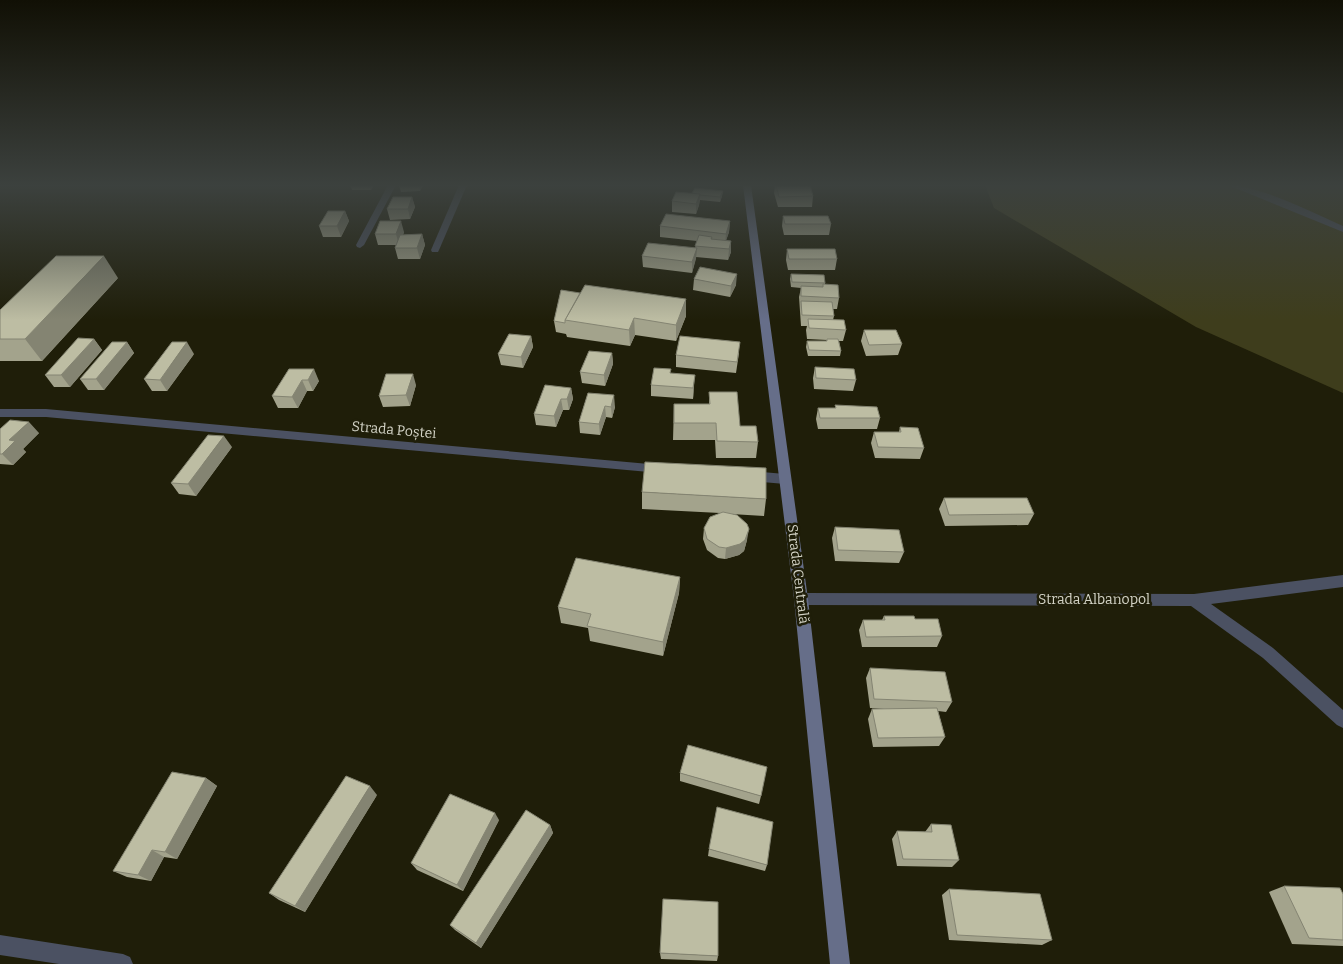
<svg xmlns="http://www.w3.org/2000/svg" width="1343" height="964" font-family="Bitter,serif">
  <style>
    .green { fill: #3e3d1c }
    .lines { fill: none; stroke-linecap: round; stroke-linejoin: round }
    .street { fill: #4b5162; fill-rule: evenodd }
    .secondary { fill: #666e89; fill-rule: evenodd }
    .wall { fill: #a3a38c }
    .shaded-wall { fill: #848472 }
    .building { fill: #bdbda3; stroke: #848472 }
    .labels { text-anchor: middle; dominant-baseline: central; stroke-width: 5; stroke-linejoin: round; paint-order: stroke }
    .street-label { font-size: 14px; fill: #d3d3c6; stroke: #1f1e09 }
  </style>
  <rect width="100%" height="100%" fill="#1f1e09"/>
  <polygon class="green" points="985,185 1343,185 1343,393 1196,327 994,208"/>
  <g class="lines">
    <g class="street">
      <polygon points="388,185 396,185 364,245 360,248 357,247 356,245"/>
      <polygon points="459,185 467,185 439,250 438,252 432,252 431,250"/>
      <path d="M1228,185C1258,185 1314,213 1343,226V232Z"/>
      <polygon points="0,409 46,409 660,465 664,466 666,469 664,472 660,473 46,417 0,417"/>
      <polygon points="750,471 785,474 789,476 791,479 789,482 785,484 750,481 746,479 744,476 746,473"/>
      <polygon points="1343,575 1343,587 1211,604 1273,648 1343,710 1343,728 1337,725 1263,658 1191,606 801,605 796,603 794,599 796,595 801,593 1194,594"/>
      <polygon points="0,935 123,954 130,957 133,964 59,964 0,955"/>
    </g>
    <polygon class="secondary" points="743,185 751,185 808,599 850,964 830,964 794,599"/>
  </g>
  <g class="wall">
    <polygon points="350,185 374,185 371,190 352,190"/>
    <polygon points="399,185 423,185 420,191 401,192"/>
    <polygon points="775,185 810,185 813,196 812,207 778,207 774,193"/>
    <polygon points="723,191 722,196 720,202 700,200 699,205 696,214 672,212 672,201 692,193"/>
    <polygon points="412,197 415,207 410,219 390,220 387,209"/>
    <polygon points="345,211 349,221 341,237 323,237 319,226"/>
    <polygon points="783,216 831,224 829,235 784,235 782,226"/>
    <polygon points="730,221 729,232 726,240 731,241 731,252 728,260 696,257 692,273 643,267 642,256 695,248 697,241 660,237 660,226"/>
    <polygon points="404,232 403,235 422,234 425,245 420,259 398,259 395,248 396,245 378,245 375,234"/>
    <polygon points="787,249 837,259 835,270 788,270 786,260"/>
    <polygon points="791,274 825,283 825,284 839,298 837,309 833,309 834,316 833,320 846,330 843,341 839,341 841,351 840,356 808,356 806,347 807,341 826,341 827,340 807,339 806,330 807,326 801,326 799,297 801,288 791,287 790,279"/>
    <polygon points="118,278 42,361 0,361 0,310"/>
    <polygon points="694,279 736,285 730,297 693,290"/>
    <polygon points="561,290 686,316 676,341 635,335 630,346 567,337 566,334 556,332 554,321"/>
    <polygon points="864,330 902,344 898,355 866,356 861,341"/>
    <polygon points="531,336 533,347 523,368 501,365 498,354"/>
    <polygon points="94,339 102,350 70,387 54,387 45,375"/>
    <polygon points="127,342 134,353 104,390 88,390 80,379"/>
    <polygon points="612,353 613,364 605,386 582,383 580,372"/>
    <polygon points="739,353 736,373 676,367 676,355"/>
    <polygon points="194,354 167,391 152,391 144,379"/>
    <polygon points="815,367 856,380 853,391 814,389 813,378"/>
    <polygon points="289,369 319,381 313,391 307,391 298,408 278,408 272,396"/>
    <polygon points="671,373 694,386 693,399 651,396 651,385"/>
    <polygon points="416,385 410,406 383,407 379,396"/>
    <polygon points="571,388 573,399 569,410 563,410 556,427 536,425 534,414"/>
    <polygon points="709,392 740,426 758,442 756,458 716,458 715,440 673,440 674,404 709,404"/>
    <polygon points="588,393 615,407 612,418 606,417 600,435 580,433 579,422"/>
    <polygon points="835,405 880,418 877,429 818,429 816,419 818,408 835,408"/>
    <polygon points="900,427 924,448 920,459 875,458 871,443 874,432 899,432"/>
    <polygon points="0,429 39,433 23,449 26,452 13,465 0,464"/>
    <polygon points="232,447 196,496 179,494 171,483"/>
    <polygon points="642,492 766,499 764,516 731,514 747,540 744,551 739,555 725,559 718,558 707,550 703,539 704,528 720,513 642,509"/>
    <polygon points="944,498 1034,514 1028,525 945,526 939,509"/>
    <polygon points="835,527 904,552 899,563 835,561 832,538"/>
    <polygon points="680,577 679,593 663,656 590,641 588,628 561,623 558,607"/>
    <polygon points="884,616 915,619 942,636 937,647 862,647 859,630 863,620 882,620"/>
    <polygon points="870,668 952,702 946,712 938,711 945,737 939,746 873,747 868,719 872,709 884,709 870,708 866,678"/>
    <polygon points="680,773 761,796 759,804 680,781"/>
    <polygon points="206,778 217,786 177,859 164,857 151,881 127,877 113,871"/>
    <polygon points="377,795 305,912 279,900 269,893"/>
    <polygon points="499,820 463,891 417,870 411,863"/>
    <polygon points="931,824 959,860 952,867 897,866 892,839 897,831 925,832"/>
    <polygon points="550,825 553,833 481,948 455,930 450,925"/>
    <polygon points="709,849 767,865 765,871 708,856"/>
    <polygon points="1284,886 1343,894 1343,946 1292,944 1269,892"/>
    <polygon points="949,889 1052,940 1042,945 949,940 942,895"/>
    <polygon points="660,953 718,956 717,961 661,959"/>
  </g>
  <g class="shaded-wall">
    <polygon points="370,185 374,185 371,190"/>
    <polygon points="419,185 423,185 420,191"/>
    <polygon points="723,191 722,196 720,202 720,197"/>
    <polygon points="700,194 699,205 696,214 696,204"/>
    <polygon points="412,197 415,207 410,219 408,209"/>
    <polygon points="345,211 349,221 341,237 337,226"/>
    <polygon points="401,221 404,232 399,245 396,234"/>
    <polygon points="730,221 729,232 725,244 726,234"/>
    <polygon points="422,234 425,245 420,259 417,248"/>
    <polygon points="731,241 731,252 728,260 729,249"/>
    <polygon points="697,248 696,259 692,273 692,262"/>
    <polygon points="104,256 118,278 42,361 25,339"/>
    <polygon points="737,274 736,285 730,297 731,286"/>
    <polygon points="686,299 686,316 676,341 676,325"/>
    <polygon points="634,318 635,335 630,346 629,330"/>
    <polygon points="531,336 533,347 523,368 521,357"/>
    <polygon points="94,339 102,350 70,387 61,375"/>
    <polygon points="127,342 134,353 104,390 96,379"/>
    <polygon points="187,342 194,354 167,391 160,380"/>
    <polygon points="612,353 613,364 605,386 604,375"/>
    <polygon points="314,369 319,381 313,391 308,380"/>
    <polygon points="413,374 416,385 410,406 406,395"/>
    <polygon points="695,375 694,386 693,399 693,388"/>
    <polygon points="302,380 307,391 298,408 292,397"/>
    <polygon points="571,388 573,399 569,410 567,399"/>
    <polygon points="614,395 615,407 612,418 611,407"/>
    <polygon points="561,399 563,410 556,427 554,416"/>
    <polygon points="605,406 606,417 600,435 599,424"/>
    <polygon points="29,422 39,433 23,449 26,452 13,465 2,454 9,440"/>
    <polygon points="224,436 232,447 196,496 188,484"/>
    <polygon points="749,529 747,540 744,551 739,555 725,559 726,548"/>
    <polygon points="680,577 679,593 663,656 663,642"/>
    <polygon points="206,778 217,786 177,859 165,852"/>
    <polygon points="370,786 377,795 305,912 295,906"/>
    <polygon points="495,813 499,820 463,891 457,885"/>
    <polygon points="550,825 553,833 481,948 476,943"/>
    <polygon points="152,850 164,857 151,881 138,875"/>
  </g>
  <g class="building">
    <polygon points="776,185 810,185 813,196 779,197"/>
    <polygon points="695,188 723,191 720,197 700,195 692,193"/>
    <polygon points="676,192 700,194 696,204 672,201"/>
    <polygon points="393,197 412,197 408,209 387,209"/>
    <polygon points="328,211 345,211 337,226 319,226"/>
    <polygon points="666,214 730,221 726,234 660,226"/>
    <polygon points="783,216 828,216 831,224 785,224"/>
    <polygon points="380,221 401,221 396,234 375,234"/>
    <polygon points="422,234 417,248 395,248 400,235"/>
    <polygon points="699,235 712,237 711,239 731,241 729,249 695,246"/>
    <polygon points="648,243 697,248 692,262 642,256"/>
    <polygon points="787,249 835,249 837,259 789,259"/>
    <polygon points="56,256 104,256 25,339 0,339 0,310"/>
    <polygon points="700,267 737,274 731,286 694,279"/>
    <polygon points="791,274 824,275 825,283 792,282"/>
    <polygon points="823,284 838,285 839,298 801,296 801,286 823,287"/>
    <polygon points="585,285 686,299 676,325 634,318 629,330 565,320"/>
    <polygon points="561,290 580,293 565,320 565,323 554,321"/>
    <polygon points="801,301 832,302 834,316 802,315"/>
    <polygon points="808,319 844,320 846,330 809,328"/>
    <polygon points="864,330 896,330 902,344 869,345"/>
    <polygon points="509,334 531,336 521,357 498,354"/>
    <polygon points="680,336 740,342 737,362 676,355"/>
    <polygon points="78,338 94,339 61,375 45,375"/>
    <polygon points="827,339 838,339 841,351 809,350 807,341 827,341"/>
    <polygon points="112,342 127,342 96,379 80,379"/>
    <polygon points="172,342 187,342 160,380 144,379"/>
    <polygon points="589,351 612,353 604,375 580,372"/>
    <polygon points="815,367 854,369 856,380 816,378"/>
    <polygon points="654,368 671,369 670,373 695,375 693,388 651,385"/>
    <polygon points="289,369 314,369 308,380 302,380 292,397 272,396"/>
    <polygon points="386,374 413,374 406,395 379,396"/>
    <polygon points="545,385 571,388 567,399 561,399 554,416 534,414"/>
    <polygon points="709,392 737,392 740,426 756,426 758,442 717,441 716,423 674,423 674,404 710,404"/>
    <polygon points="588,393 614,395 611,407 605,406 599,424 579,422"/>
    <polygon points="835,405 877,407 880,418 820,418 818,408 836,408"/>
    <polygon points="10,420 29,422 9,440 15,441 2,454 0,454 0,429"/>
    <polygon points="900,427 918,428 924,448 878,447 874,432 901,432"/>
    <polygon points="208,435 224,436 188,484 171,483"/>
    <polygon points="645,462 766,468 766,499 642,492"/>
    <polygon points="944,498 1027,498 1034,514 949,515"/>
    <polygon points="723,512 737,515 747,524 749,529 745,540 740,544 726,548 719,547 707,539 704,528 710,517"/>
    <polygon points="835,527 899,530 904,552 838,550"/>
    <polygon points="576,558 680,577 663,642 587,626 591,614 558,607"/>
    <polygon points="884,616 914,616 915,619 938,619 942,636 866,637 863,620 885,620"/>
    <polygon points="870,668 945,672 952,702 874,699"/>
    <polygon points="937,708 945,737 878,738 872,709"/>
    <polygon points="688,745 767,767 761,796 680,773"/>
    <polygon points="172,772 206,778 165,852 152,850 138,875 113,871"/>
    <polygon points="346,776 370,786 295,906 269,893"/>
    <polygon points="450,794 495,813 457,885 411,863"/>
    <polygon points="717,807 773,822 767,865 709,849"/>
    <polygon points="526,810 550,825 476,943 450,925"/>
    <polygon points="931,824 951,825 959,860 903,859 897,831 932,832"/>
    <polygon points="1284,886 1340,888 1343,894 1343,940 1309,938"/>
    <polygon points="949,889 1040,894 1052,940 957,935"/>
    <polygon points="663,899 718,902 718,956 660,953"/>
  </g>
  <linearGradient id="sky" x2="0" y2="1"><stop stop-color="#111005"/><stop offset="0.58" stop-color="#3c413e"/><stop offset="1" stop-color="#3c413e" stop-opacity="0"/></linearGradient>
  <rect width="1343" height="320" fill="url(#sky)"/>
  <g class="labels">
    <g class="street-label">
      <text transform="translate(394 430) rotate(5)">Strada Poștei</text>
      <text transform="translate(798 574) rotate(83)">Strada Centrală</text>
      <text x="1094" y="599">Strada Albanopol</text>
    </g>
  </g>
</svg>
